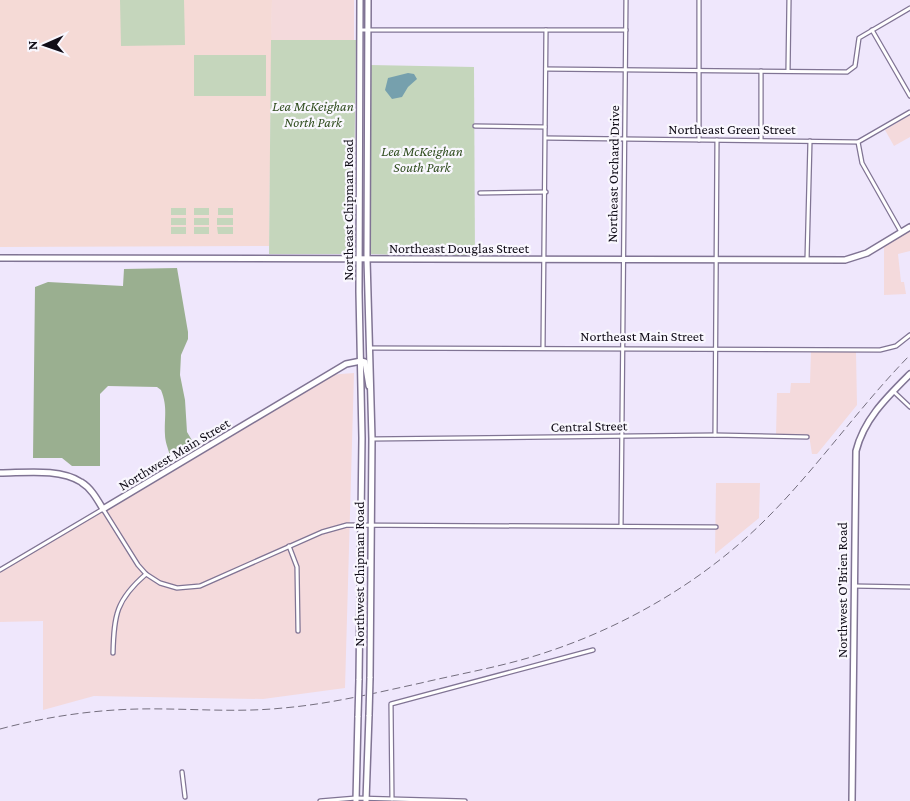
<svg xmlns="http://www.w3.org/2000/svg" width="910" height="801" font-family="'Crimson Pro',serif">
  <style>
    .commercial { fill: #f4dadc }
    .education { fill: #f5dad6 }
    .green { fill: #c5d6bc }
    .forest { fill: #9aaf90 }
    .water { fill: #76a0ad }
    .lines { fill: none; stroke-linecap: round; stroke-linejoin: round }
    .street-casing { stroke: #807494; stroke-width: 5.5 }
    .secondary-casing { stroke: #807494; stroke-width: 8 }
    .street { stroke: #fff; stroke-width: 3 }
    .secondary { stroke: #fff; stroke-width: 5 }
    .rail { stroke: #746e7e; stroke-width: 1; stroke-dasharray: 8 4; stroke-linecap: butt }
    .secondary-bridge-casing { stroke: #807494; stroke-width: 8; stroke-linecap: butt }
    .secondary-bridge { stroke: #fff; stroke-width: 5 }
    .labels { text-anchor: middle; dominant-baseline: central; stroke-width: 4.5; stroke-linejoin: round; paint-order: stroke }
    .park-label { font-size: 14px; font-style: italic; fill: #314e20; stroke: #f9f7fe }
    .street-label { font-size: 14px; fill: #110d18; stroke: #f9f7fe }
  </style>
  <rect width="100%" height="100%" fill="#efe7fc"/>
  <g class="commercial">
    <polygon points="272,0 354,0 354,41 271,40"/>
    <polygon points="910,115 910,137 894,146 885,130"/>
    <polygon points="910,230 910,251 898,254 901,282 904,282 906,294 884,295 884,246"/>
    <polygon points="811,351 856,352 857,405 817,454 812,454 809,435 776,435 777,393 790,393 791,383 810,383"/>
    <polygon points="354,373 345,688 263,699 94,696 43,710 43,621 0,622 0,567 328,375"/>
    <polygon points="716,483 760,483 759,518 715,554"/>
  </g>
  <polygon class="education" points="0,0 272,0 269,246 0,247"/>
  <g class="green">
    <polygon points="120,0 184,0 185,45 121,46"/>
    <polygon points="271,40 356,40 354,188 352,208 352,250 349,254 269,254"/>
    <rect x="194" y="55" width="72" height="41"/>
    <polygon points="370,65 474,67 475,257 370,254"/>
    <rect x="171" y="208" width="15" height="7"/>
    <rect x="194" y="208" width="15" height="7"/>
    <rect x="218" y="208" width="15" height="7"/>
    <rect x="171" y="218" width="15" height="7"/>
    <rect x="194" y="218" width="15" height="7"/>
    <rect x="217" y="218" width="16" height="7"/>
    <rect x="171" y="227" width="15" height="7"/>
    <rect x="194" y="227" width="15" height="7"/>
    <polygon points="217,227 233,227 233,234 218,234"/>
  </g>
  <path class="forest" d="M177,268L188,332V339L181,355L180,375L185,400L187,432L193,442L170,455C168,449 165,441 165,435C164,417 168,408 161,390L157,387L108,386L100,394V466H72L62,458H33L35,287L48,282L123,286L124,269Z"/>
  <polygon class="water" points="408,73 414,74 417,79 408,87 402,97 392,99 385,90 388,78"/>
  <g class="lines">
    <g class="street-casing">
      <g id="street">
        <polyline points="360,30 626,30"/>
        <polyline points="872,30 910,96"/>
        <polyline points="546,69 847,72 855,66 859,38 910,8"/>
        <polyline points="788,70 789,0"/>
        <polyline points="761,71 761,140"/>
        <polyline points="475,126 545,127"/>
        <polyline points="546,138 858,142 910,112"/>
        <polyline points="699,140 699,0"/>
        <polyline points="858,142 862,163 901,232"/>
        <polyline points="480,193 546,192"/>
        <polyline points="807,260 810,141"/>
        <polyline points="543,347 546,30"/>
        <polyline points="369,348 880,350 896,346 910,335"/>
        <polyline points="893,391 910,407"/>
        <polyline points="715,435 717,140"/>
        <polyline points="372,439 715,435 807,437"/>
        <polyline points="621,526 626,0"/>
        <polyline points="289,546 297,567 298,631"/>
        <polyline points="0,570 103,509 138,565 146,574 160,583 177,588 200,586 322,532 347,525 716,527"/>
        <polyline points="854,586 910,587"/>
        <path d="M113,653C114,615 116,600 146,574"/>
        <polyline points="182,772 185,797"/>
        <polyline points="392,799 391,704 593,650"/>
        <polyline points="320,801 356,798 465,801"/>
      </g>
    </g>
    <g class="secondary-casing">
      <g id="secondary">
        <polyline points="368,0 367,259 372,439 370,678"/>
        <polyline points="0,258 845,260 867,253 910,227"/>
        <polyline points="361,361 365,362 369,386"/>
        <path d="M0,473C24,473 59,468 81,482C91,488 97,499 103,509L346,364L361,361"/>
        <polyline points="359,680 362,438 359,292 360,0"/>
        <polyline points="356,801 358,716"/>
        <polyline points="366,801 369,715"/>
        <path d="M852,801L856,451C864,419 887,397 910,374"/>
      </g>
    </g>
    <use href="#street" class="street"/>
    <use href="#secondary" class="secondary"/>
    <path class="rail" d="M0,729C45,717 92,710 138,709C187,708 235,713 283,708C330,704 375,693 421,683C463,673 506,666 547,652C626,626 703,581 763,522C816,470 858,408 910,355"/>
    <g class="secondary-bridge-casing">
      <g id="secondary-bridge">
        <polyline points="369,715 370,678"/>
        <polyline points="358,716 359,680"/>
      </g>
    </g>
    <use href="#secondary-bridge" class="secondary-bridge"/>
  </g>
  <g class="labels">
    <g class="park-label">
      <text x="313" y="106">Lea McKeighan<tspan x="313" dy="16">North Park</tspan></text>
      <text x="422" y="151">Lea McKeighan<tspan x="422" dy="16">South Park</tspan></text>
    </g>
    <g class="street-label">
      <text x="732" y="129">Northeast Green Street</text>
      <text transform="translate(613 174) rotate(-89)">Northeast Orchard Drive</text>
      <text transform="translate(348 210) rotate(-90)">Northeast Chipman Road</text>
      <text x="459" y="248">Northeast Douglas Street</text>
      <text x="642" y="336">Northeast Main Street</text>
      <text transform="translate(589 426) rotate(-1)">Central Street</text>
      <text transform="translate(174 454) rotate(-31)">Northwest Main Street</text>
      <text transform="translate(359 574) rotate(-90)">Northwest Chipman Road</text>
      <text transform="translate(842 590) rotate(-90)">Northwest O'Brien Road</text>
    </g>
  </g>
  <g transform="translate(45 45) rotate(268)" stroke="#f9f7fe" stroke-width="4" paint-order="stroke">
  <path d="M0-4L9 19L0 12L-9 19Z" fill="#110d18"/>
  <text y="-8" font-size="14" font-weight="bold" text-anchor="middle" fill="#110d18">N</text>
  </g>
</svg>
